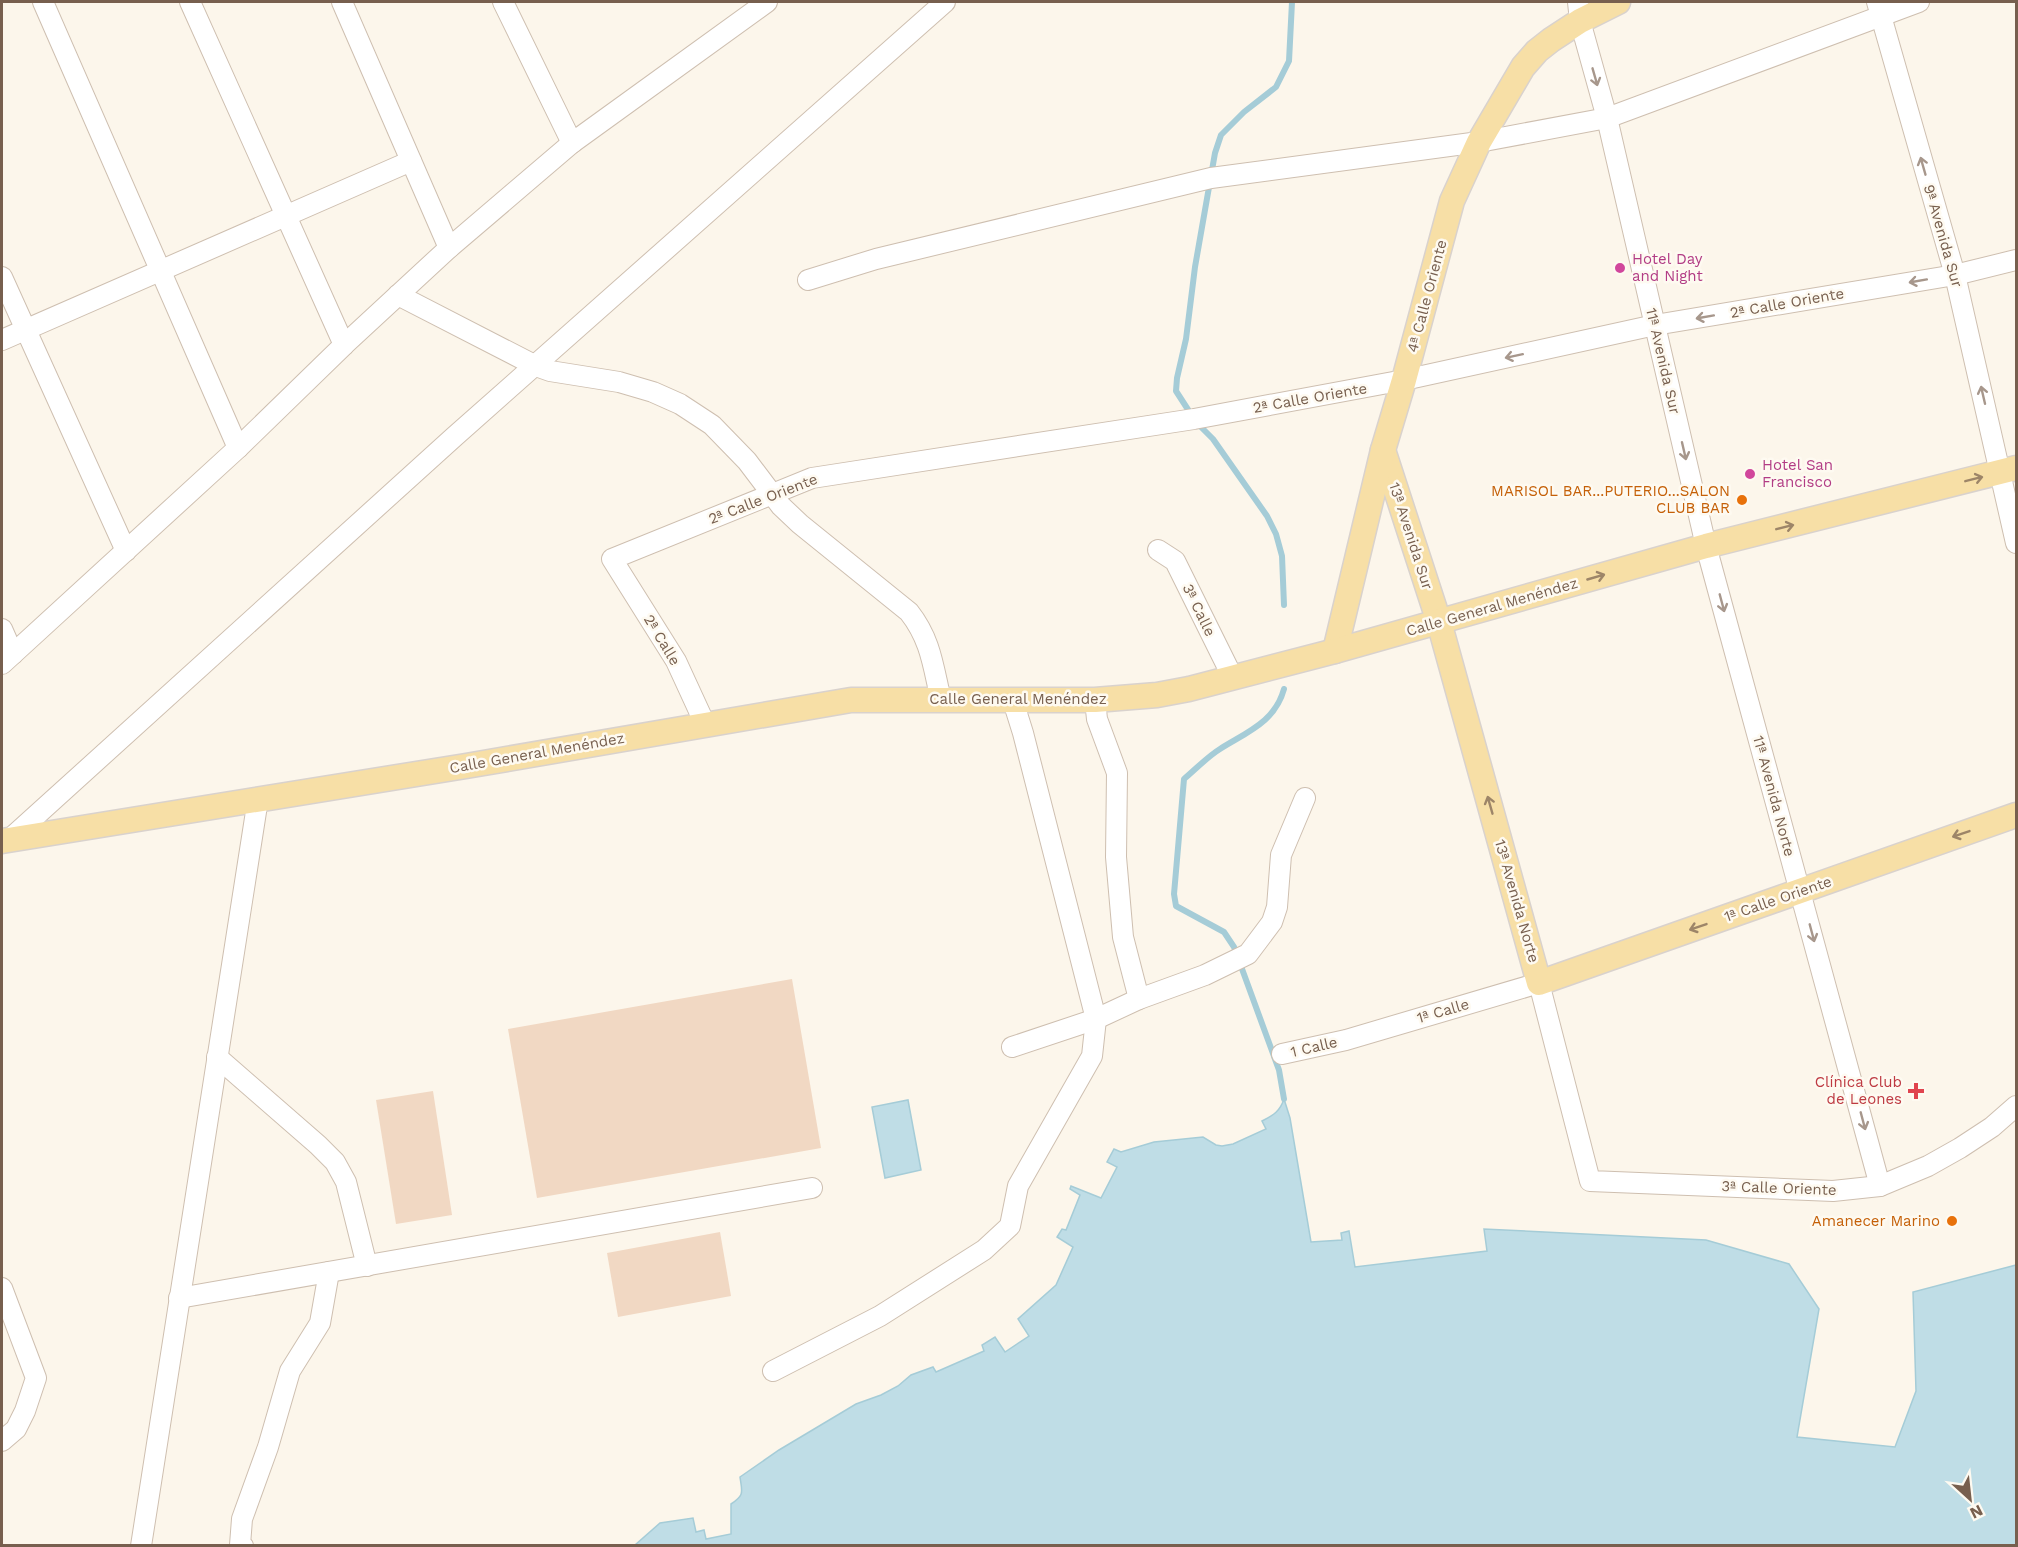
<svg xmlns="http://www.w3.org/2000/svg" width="2018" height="1547" font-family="'Work Sans',sans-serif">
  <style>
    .water { fill: #bfdde6; stroke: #a5ccd7; stroke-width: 1.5 }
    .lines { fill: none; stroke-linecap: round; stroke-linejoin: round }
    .stream { stroke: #a5ccd7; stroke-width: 6 }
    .building { fill: #f1d8c3 }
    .minor-casing { stroke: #cebfb0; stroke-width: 22 }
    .major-casing { stroke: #d9d2cd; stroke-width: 27 }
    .minor { stroke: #fff; stroke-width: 20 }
    .major { stroke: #f7dfa6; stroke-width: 24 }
    .oneway { stroke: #a7978c }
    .oneway2 { stroke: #9d8568 }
    .hotel-dot { fill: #d1479c; stroke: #fefaf1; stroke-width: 2 }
    .food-dot { fill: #e8710a; stroke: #fefaf1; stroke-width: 2 }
    .health-dot { fill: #e0444e; stroke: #fefaf1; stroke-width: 2 }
    .labels { text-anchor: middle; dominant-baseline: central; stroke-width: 5; stroke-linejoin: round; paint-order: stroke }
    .street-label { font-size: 15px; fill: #775f4e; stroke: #fefaf1 }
    .hotel-label { font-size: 15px; fill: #b23c85; stroke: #fefaf1; text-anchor: start }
    .food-label { font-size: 15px; fill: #c56008; stroke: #fefaf1; text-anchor: end }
    .health-label { font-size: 15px; fill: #be3a42; stroke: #fefaf1; text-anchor: end }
  </style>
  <rect width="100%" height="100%" fill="#fcf6eb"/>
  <g class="water">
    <path d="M1284,1099L1290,1118L1311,1242L1342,1240L1341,1233L1349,1231L1355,1267L1487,1251L1484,1229L1706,1240L1789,1264L1819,1309L1797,1437L1895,1447L1916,1391L1913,1292L2016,1265V1545H635L660,1523L693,1518L696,1532L704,1530L706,1539L731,1534V1504C745,1495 742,1492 740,1477L779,1450L856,1404L881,1395L898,1386L911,1375L933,1367L936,1372L984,1351L982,1345L995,1337L1005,1352L1029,1336L1018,1319L1056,1285L1073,1247L1057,1237L1062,1229L1066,1230L1080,1195L1070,1189L1071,1186L1101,1198L1117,1167L1107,1162L1114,1149L1121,1152L1154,1142L1203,1137L1216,1145L1222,1146L1233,1144L1266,1129L1262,1121C1274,1115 1280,1111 1284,1099Z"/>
    <polygon points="908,1100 921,1170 885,1178 872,1107"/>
  </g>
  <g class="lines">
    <g class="stream">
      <polyline points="1284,605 1282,556 1276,534 1267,516 1213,439 1196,422 1176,391 1177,378 1186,339 1195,267 1215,153 1221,135 1244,112 1276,87 1289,61 1292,2"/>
      <path d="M1284,1099L1279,1070L1234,947L1224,932L1176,906L1174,894L1184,779C1196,769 1207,757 1220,749C1247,732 1275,722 1284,689"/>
    </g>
  </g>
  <g class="building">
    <polygon points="792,979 821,1148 537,1198 508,1029"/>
    <polygon points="433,1091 452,1215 396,1224 376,1100"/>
    <polygon points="720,1232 731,1296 618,1317 607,1253"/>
  </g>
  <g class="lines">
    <g class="minor-casing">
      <g id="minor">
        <polyline points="43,2 238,448"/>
        <polyline points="190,2 344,345"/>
        <polyline points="342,2 449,248"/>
        <polyline points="503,2 572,143"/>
        <polyline points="1578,2 1580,21 1607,118 1706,546 1880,1186"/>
        <polyline points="1877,2 1955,275 2016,543"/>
        <polyline points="2,277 126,551"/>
        <polyline points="808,280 876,259 1211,178 1479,142 1607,118 1919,2"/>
        <path d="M398,295L536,366L550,371L619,382L653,392L680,404L712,425L747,461L781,506L800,524L909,612C931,640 933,666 941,700"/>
        <polyline points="2,340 411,161"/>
        <polyline points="1158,550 1175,561 1233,678"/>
        <polyline points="2,629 13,654"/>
        <polyline points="2,664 238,448 344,345 449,248 572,143 767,2"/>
        <polyline points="1095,700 1097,719 1117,773 1116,857 1123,937 1139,999"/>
        <polyline points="705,724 676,661 612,559 812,478 1194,419 1404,380 1655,325 1955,275 2016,260"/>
        <polyline points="10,839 454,437 945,2"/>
        <polyline points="1012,1047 1096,1019 1139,999 1205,975 1248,954 1272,922 1277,907 1281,855 1305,798"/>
        <polyline points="1282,1054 1346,1040 1539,983 1590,1181 1833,1191 1880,1186 1928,1166 1960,1148 1992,1127 2016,1106"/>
        <polyline points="217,1057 318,1145 335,1162 346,1182 367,1266"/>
        <polyline points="2,1288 36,1378 25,1411 16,1429 2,1441"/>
        <polyline points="179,1298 812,1188"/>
        <polyline points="773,1371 880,1316 984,1250 1010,1226 1018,1186 1092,1056 1096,1019 1023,733 1013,701"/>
        <polyline points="141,1546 258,799"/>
        <polyline points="243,1546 240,1545 242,1519 268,1447 290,1371 320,1323 329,1272"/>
      </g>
    </g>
    <g class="major-casing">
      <g id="major">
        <polyline points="1383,450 1439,622 1539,983 2016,815"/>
        <polyline points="1335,651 1383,450 1404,380 1452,201 1479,142 1523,67 1537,51 1551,40 1580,21 1618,2"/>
        <polyline points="2,841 466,766 851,700 1095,700 1157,695 1189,689 1335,651 1706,546 2016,468"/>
      </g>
    </g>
    <use href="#minor" class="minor"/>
    <use href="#major" class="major"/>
  </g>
  <defs><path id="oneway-shaft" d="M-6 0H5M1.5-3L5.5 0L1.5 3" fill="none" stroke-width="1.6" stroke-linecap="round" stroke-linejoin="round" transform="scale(1.5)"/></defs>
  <g class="oneway">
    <use href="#oneway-shaft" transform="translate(1595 77) rotate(74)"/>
    <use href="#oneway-shaft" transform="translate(1923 166) rotate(-106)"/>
    <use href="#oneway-shaft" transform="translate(1918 281) rotate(170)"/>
    <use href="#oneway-shaft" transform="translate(1705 317) rotate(170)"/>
    <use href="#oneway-shaft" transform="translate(1514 356) rotate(168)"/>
    <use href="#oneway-shaft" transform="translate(1983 395) rotate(-103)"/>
    <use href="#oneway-shaft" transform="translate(1684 451) rotate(77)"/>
    <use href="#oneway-shaft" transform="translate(1722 603) rotate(75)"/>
    <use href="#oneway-shaft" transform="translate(1812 933) rotate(75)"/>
    <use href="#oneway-shaft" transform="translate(1863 1121) rotate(75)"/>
  </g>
  <g class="oneway2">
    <use href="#oneway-shaft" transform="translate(1974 479) rotate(-14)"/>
    <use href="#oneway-shaft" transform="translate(1785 527) rotate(-14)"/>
    <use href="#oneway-shaft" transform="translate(1596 577) rotate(-16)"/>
    <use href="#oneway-shaft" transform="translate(1490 805) rotate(-106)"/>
    <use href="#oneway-shaft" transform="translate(1961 834) rotate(161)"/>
    <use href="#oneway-shaft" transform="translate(1698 927) rotate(161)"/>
  </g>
  <g class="hotel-dot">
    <circle cx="1620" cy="268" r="6"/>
    <circle cx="1750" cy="474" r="6"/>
  </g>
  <g class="food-dot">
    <circle cx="1742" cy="500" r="6"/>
    <circle cx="1952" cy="1221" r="6"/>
  </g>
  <path class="health-dot" d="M1913 1082h6v6h6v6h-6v6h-6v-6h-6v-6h6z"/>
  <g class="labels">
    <g class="street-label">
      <text transform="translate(1943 236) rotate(74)">9ª Avenida Sur</text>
      <text transform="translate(1427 296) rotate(-75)">4ª Calle Oriente</text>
      <text transform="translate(1787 303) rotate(-10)">2ª Calle Oriente</text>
      <text transform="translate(1663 361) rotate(77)">11ª Avenida Sur</text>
      <text transform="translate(1310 398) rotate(-10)">2ª Calle Oriente</text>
      <text transform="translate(763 499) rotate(-21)">2ª Calle Oriente</text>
      <text transform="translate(1411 536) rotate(72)">13ª Avenida Sur</text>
      <text transform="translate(1492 607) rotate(-16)">Calle General Menéndez</text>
      <text transform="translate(1199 610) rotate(64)">3ª Calle</text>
      <text transform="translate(662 640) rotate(59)">2ª Calle</text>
      <text x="1018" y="699">Calle General Menéndez</text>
      <text transform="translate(537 753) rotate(-10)">Calle General Menéndez</text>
      <text transform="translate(1774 796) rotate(75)">11ª Avenida Norte</text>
      <text transform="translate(1778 899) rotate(-19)">1ª Calle Oriente</text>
      <text transform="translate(1517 901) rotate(74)">13ª Avenida Norte</text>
      <text transform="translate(1443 1011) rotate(-16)">1ª Calle</text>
      <text transform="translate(1314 1047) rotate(-13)">1 Calle</text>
      <text transform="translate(1779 1188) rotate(2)">3ª Calle Oriente</text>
    </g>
    <g class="hotel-label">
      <text x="1632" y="259">Hotel Day<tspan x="1632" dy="17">and Night</tspan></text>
      <text x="1762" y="465">Hotel San<tspan x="1762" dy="17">Francisco</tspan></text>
    </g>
    <g class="food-label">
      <text x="1730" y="491">MARISOL BAR...PUTERIO...SALON<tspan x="1730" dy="17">CLUB BAR</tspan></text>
      <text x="1940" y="1221">Amanecer Marino</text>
    </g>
    <g class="health-label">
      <text x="1902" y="1082">Clínica Club<tspan x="1902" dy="17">de Leones</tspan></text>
    </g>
  </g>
  <rect width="2018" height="1547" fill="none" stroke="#775f4e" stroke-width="6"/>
  <g transform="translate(1970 1499) rotate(153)" stroke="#fefaf1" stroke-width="4.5" paint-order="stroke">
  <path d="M0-4.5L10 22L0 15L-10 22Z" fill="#775f4e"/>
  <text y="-9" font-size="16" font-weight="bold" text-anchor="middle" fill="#775f4e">N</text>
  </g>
</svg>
